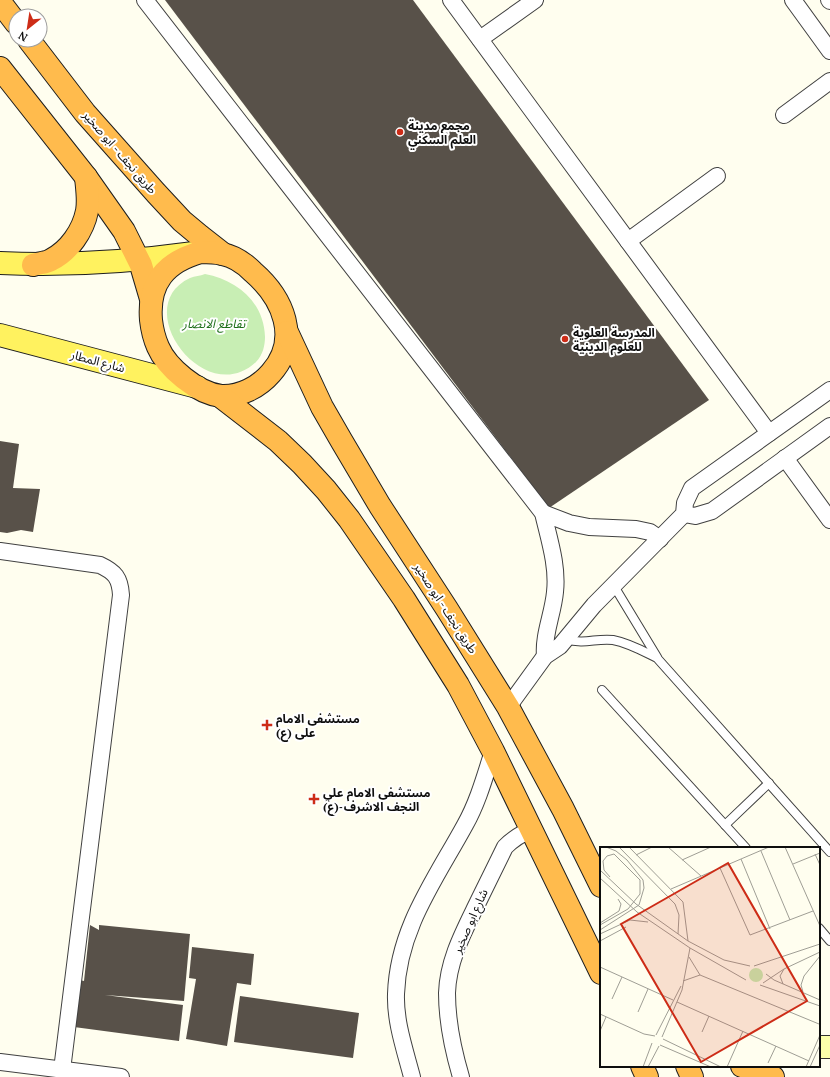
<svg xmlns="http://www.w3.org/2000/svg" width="830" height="1077" font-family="'PT Serif','Noto Sans Arabic',serif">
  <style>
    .green { fill: #c8eeb4 }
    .building { fill: #585149 }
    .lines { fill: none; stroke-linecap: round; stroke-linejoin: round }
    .lane-casing { stroke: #414141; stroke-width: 10 }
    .street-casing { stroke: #414141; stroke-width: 18 }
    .secondary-casing { stroke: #303030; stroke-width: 24 }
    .primary-casing { stroke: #1f1f1f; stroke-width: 24 }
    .highway-casing { stroke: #1f1f1f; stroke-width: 24 }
    .lane { stroke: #fff; stroke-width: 8 }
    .street { stroke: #fff; stroke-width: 16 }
    .secondary { stroke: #fbffaa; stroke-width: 22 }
    .primary { stroke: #fff25f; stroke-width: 22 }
    .highway { stroke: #ffbb4d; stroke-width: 22 }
    .poi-dot { fill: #cd2c17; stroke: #fff; stroke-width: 1.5 }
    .labels { text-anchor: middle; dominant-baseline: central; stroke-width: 4; stroke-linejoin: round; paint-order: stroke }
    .poi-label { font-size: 12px; font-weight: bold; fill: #0e0e0e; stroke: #fff; text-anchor: start }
    .street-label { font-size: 12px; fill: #0e0e0e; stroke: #fff }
    .park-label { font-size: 12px; font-style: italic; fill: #1b6d17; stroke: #fff }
    .inset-road { fill: none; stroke: #9f9e95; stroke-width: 1 }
    .view { fill: #cd2c17; fill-opacity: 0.15; stroke: #cd2c17; stroke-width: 2 }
    .inset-edge { fill: none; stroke: #0e0e0e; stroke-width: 2 }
  </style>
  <rect width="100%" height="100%" fill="#fffeef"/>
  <path class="green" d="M205,274C237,280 264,302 265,337C265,345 263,355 256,362C205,410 128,307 190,278C195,276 200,276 205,274Z"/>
  <g class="building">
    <polygon points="165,0 413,0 709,400 549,508"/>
    <polygon points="0,441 19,444 13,488 40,489 33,532 21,530 7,533 0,532"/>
    <polygon points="90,925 99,930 99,925 190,934 184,1001 105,995 183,1005 179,1041 74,1027 80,980 84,981"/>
    <polygon points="192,947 254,954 251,985 237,983 227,1046 186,1039 196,979 189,978"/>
    <polygon points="240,996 359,1013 353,1058 234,1042"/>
  </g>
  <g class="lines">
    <g class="lane-casing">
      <g id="lane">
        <polyline points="614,586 657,657"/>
        <path d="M566,639C585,645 595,638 613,640C629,643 643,651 657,658L830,852"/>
        <polyline points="602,690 746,848"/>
        <polyline points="725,825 769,783"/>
        <polyline points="819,928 830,941"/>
      </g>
    </g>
    <g class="street-casing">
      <g id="street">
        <path d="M145,0L543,513C549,539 558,566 555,592C553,614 543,635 545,656"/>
        <polyline points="451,0 769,433"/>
        <polyline points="793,0 830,51"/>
        <polyline points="829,0 830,1"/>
        <polyline points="480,39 535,0"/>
        <polyline points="784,115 830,81"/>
        <polyline points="628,241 717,176"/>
        <polyline points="785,458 830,520"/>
        <polyline points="543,513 569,523 589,527 636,529 650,532 660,539"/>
        <polyline points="684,514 695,516 712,511 830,426"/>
        <path d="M0,551L100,565C115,572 120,578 121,595L62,1070"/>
        <polyline points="508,707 545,656 560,646 594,605 684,514 685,503 692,488 830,390"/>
        <polyline points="0,1062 121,1077"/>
        <path d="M412,1077C405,1050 395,1022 396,994C398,929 435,880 465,825C478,802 485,776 493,751"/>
        <path d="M461,1077C453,1050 447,1022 447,993C448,960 464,931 478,902C487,884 496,865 505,847C513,839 520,834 531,830"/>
      </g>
    </g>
    <g class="secondary-casing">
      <polyline id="secondary" points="819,1047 830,1047"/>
    </g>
    <g class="primary-casing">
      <g id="primary">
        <path d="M0,263C65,266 129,262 194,253"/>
        <polyline points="0,335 197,387"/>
      </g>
    </g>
    <g class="highway-casing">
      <g id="highway">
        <polyline points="0,2 16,23"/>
        <polyline points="29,40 85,113 156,193 182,221 200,236 223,254"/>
        <polyline points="0,68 86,177 124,231 141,265 151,299"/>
        <path d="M201,252C208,252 215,252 222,254C234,256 245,264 253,272C283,298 301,339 271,373C259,387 240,397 221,396C197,393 167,368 158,347C154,338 152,329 151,320C148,283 165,262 201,252Z"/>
        <path d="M33,265C39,263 46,263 51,260C69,251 83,231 87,211C89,200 87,188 86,177"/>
        <polyline points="287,332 322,407 341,440 380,506 447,609 508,707 563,809 601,886"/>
        <polyline points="220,396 278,441 302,464 326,490 349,519 404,599 458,685 493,751 601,973"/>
        <polyline points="642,1066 647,1077"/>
        <polyline points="687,1066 692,1077"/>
        <polyline points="742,1066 773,1077"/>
      </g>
    </g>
    <use href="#lane" class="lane"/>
    <use href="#street" class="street"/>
    <use href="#secondary" class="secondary"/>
    <use href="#primary" class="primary"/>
    <use href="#highway" class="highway"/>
  </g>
  <g class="poi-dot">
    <circle cx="400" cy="132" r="4"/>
    <circle cx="565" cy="339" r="4"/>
    <path d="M265 719h4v4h4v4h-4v4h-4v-4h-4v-4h4z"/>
    <path d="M312 793h4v4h4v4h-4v4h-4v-4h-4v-4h4z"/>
  </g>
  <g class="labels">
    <g class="poi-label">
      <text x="408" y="125">مجمع مدينة<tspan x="408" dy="14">العلم السكني</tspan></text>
      <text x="573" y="332">المدرسة العلوية<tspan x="573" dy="14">للعلوم الدينية</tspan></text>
      <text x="276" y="718">مستشفی الامام<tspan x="276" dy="14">علی (ع)</tspan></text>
      <text x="323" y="792">مستشفى الامام علي<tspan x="323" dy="14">(ع)-النجف الاشرف</tspan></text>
    </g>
    <g class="street-label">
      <text transform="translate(120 152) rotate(49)">طريق نجف - ابو صخير</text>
      <text transform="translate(98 361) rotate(15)">شارع المطار</text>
      <text transform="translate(446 608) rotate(57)">طريق نجف - ابو صخير</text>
      <text transform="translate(470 921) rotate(-66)">شارع ابو صخير</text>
    </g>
    <g class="park-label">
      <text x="214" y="323">تقاطع الانصار</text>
    </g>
  </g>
  <g transform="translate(600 847)">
    <rect width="220" height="220" fill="#fffeef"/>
    <path d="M149 128a7 7 0 1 1 14 0a7 7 0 1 1-14 0Z" fill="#c8eeb4"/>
    <path class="inset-road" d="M19,0L75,57L79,68L78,87M29,0L83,55L88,94M68,0L101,29M185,0L220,79M161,4L190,73M215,7L220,18M36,8L52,0M141,12L170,82M82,13L111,0M193,17L220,6M120,21L150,88L213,64M0,23L36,57L88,94L124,113L150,119M0,31L37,65L90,101L146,133M71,42L169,0M0,76L19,64L21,57L18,52M0,78L28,62L40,47V33L14,7L7,9L3,14L4,23L10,30M0,83L39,58L44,41L43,33L27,13L16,4L6,0M0,87L30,73L48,75M0,94L26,80M89,110L100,128L219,177M154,119L220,97M0,120L73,153M166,127L174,133L220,153M83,134L100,128M163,136L184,122L220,105M183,137L180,129L184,122M160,138L220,159M203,145L201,138L204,129L220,109M12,152L22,130M77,155L209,214M38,165L48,142M0,167L44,187L55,189M0,184L6,170M102,185L109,169M56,188L81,139M62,190L82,143L90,101M63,192L121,220M60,198L111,220M168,216L176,199M43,220L52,196M48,220L59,199M127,220L143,184M206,220L220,188M210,220L220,198"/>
    <path class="view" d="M128,16L207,154L101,215L21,77Z"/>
    <rect width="220" height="220" class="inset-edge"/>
  </g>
  <g transform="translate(28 28) rotate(210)"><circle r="19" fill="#ffffff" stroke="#9f9f9f"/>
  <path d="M0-3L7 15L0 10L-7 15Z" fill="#cd2c17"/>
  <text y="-6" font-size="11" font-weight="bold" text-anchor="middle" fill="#0e0e0e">N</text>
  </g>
</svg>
